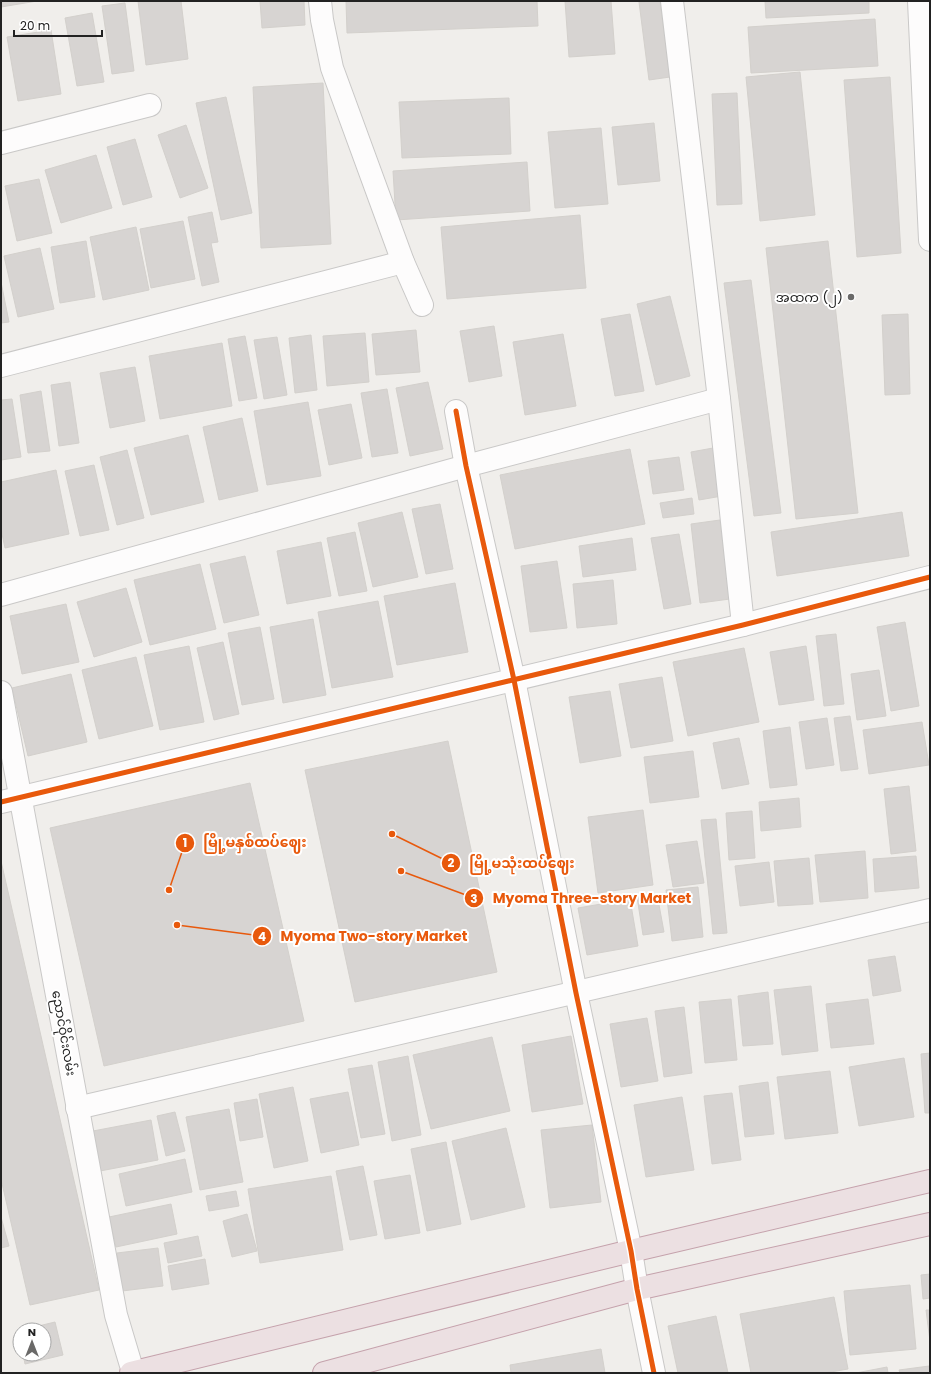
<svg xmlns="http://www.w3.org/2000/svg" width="931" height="1374" font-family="Poppins,'Noto Sans Myanmar',sans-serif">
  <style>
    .building { fill: #d7d4d2; stroke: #d3d0cc }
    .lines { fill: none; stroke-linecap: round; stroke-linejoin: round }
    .minor-casing { stroke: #c9c8c7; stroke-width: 24 }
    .highway-casing { stroke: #c5a2ac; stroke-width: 24 }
    .minor { stroke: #fdfcfc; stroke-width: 22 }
    .highway { stroke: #ece0e2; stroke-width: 22 }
    .cycleway-casing { stroke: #fff; stroke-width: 8 }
    .cycleway { stroke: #e8590c; stroke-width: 5 }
    .poi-dot { fill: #6a6968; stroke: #fff; stroke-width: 1.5 }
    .labels { text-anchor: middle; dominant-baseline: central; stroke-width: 4; stroke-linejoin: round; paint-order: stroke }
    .poi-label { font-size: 13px; fill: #222; stroke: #fff; text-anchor: end }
    .street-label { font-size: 13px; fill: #222; stroke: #fff }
    .leader { fill: none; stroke: #e8590c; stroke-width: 1.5 }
    .callout-dot { fill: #e8590c; stroke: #fff; stroke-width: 1.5 }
    .mark-label { font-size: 12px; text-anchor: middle; font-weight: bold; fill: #fff }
    .callout-label { font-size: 14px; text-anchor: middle; font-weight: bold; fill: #e8590c; stroke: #fff; stroke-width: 4; stroke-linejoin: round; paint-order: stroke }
  </style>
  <rect width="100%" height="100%" fill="#f0eeeb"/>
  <g class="building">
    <polygon points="1,1 37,1 1,7"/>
    <polygon points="138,1 181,1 188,59 146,65"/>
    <polygon points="260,1 304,1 305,25 262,28"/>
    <polygon points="346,1 537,1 538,26 347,33"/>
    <polygon points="565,1 611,1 615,54 569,57"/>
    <polygon points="652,1 660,1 670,77 649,80 639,2"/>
    <polygon points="765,1 869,1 869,13 766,18"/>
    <polygon points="125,3 134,71 112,74 102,6"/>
    <polygon points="92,13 104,82 77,86 65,18"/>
    <polygon points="875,19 878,66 751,73 748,27"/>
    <polygon points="51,30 61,94 18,101 7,37"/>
    <polygon points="800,72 815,215 760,221 746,77"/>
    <polygon points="890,77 901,253 857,257 844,80"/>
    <polygon points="323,83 331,244 261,248 253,87"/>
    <polygon points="737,93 742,204 717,205 712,94"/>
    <polygon points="226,97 252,213 221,220 196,103"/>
    <polygon points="509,98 511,154 402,158 399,102"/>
    <polygon points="654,123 660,181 618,185 612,127"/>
    <polygon points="186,125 208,188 180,198 158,135"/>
    <polygon points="601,128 608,204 555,208 548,132"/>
    <polygon points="135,139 152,197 123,205 107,147"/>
    <polygon points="96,155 112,208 61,223 45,170"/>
    <polygon points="527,162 530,211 396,220 393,171"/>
    <polygon points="39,179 52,233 17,241 5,186"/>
    <polygon points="212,212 218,242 211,243 219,282 202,286 188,217"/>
    <polygon points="580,215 586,288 447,299 441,227"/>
    <polygon points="183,221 195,279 151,288 140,229"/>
    <polygon points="136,227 149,290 103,300 90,237"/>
    <polygon points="86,241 95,297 60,303 51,247"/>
    <polygon points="828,241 858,513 796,519 766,248"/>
    <polygon points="40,248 54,309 18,317 4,256"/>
    <polygon points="751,280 781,513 754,516 724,283"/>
    <polygon points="1,282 9,322 1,323"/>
    <polygon points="670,296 690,376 656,385 637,304"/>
    <polygon points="630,314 644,391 615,396 601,319"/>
    <polygon points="908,314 910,394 885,395 882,315"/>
    <polygon points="494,326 502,376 469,382 460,331"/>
    <polygon points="416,330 420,372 376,375 372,334"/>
    <polygon points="365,333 369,382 327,386 323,336"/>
    <polygon points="563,334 576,406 525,415 513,342"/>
    <polygon points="311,335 317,390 295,393 289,338"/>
    <polygon points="245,336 257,398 239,401 228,339"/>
    <polygon points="277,337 287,395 264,399 254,340"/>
    <polygon points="222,343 232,406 160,419 149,356"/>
    <polygon points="135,367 145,421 110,428 100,373"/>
    <polygon points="70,382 79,443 59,446 51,385"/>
    <polygon points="428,382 443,449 410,456 396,388"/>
    <polygon points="387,389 398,453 372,457 361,393"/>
    <polygon points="41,391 50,451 28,453 20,395"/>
    <polygon points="12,399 21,457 1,460 1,400"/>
    <polygon points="308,402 321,476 267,485 254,411"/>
    <polygon points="351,404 362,458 329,465 318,410"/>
    <polygon points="242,418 258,491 219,500 203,427"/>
    <polygon points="188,435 204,502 151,515 134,448"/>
    <polygon points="713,448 722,496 699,500 691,452"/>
    <polygon points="630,449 645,524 515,549 500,475"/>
    <polygon points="127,450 144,518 117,525 100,457"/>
    <polygon points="679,457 684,490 653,494 648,461"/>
    <polygon points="94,465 109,530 80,536 65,471"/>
    <polygon points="56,470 69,534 5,548 1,529 1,482"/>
    <polygon points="692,498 694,514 663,518 660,503"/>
    <polygon points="440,504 453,569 426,574 412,509"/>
    <polygon points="402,512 418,577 373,587 358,523"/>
    <polygon points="902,512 909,556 777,576 771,532"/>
    <polygon points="720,520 730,599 700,603 691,524"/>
    <polygon points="355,532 367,591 339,596 327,538"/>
    <polygon points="679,534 691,604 664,609 651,538"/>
    <polygon points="632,538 636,570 583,577 579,546"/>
    <polygon points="321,542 331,596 287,604 277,551"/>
    <polygon points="245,556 259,615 224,623 210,564"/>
    <polygon points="557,561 567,628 530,632 521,566"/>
    <polygon points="200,564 216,629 150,645 134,580"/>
    <polygon points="613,580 617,624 577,628 573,584"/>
    <polygon points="455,583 468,652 397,665 384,596"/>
    <polygon points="126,588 142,642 94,657 77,602"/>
    <polygon points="378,601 393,677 332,688 318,612"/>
    <polygon points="66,604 79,662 22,674 10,616"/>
    <polygon points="313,619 326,695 283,703 270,627"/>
    <polygon points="905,622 919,706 891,711 877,627"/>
    <polygon points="260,627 274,699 242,705 228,633"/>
    <polygon points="836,634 844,704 824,706 816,636"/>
    <polygon points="223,642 239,714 214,720 197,648"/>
    <polygon points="189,646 204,722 160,730 144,655"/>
    <polygon points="806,646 814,700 779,705 770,652"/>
    <polygon points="744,648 759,722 688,736 673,662"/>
    <polygon points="136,657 153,726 99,739 82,670"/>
    <polygon points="879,670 886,716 857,720 851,674"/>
    <polygon points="71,674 87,742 28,756 12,688"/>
    <polygon points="662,677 673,741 631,748 619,684"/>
    <polygon points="610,691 621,756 580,763 569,697"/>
    <polygon points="850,716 858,769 841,771 834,718"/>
    <polygon points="827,718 834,765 806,769 799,722"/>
    <polygon points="922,722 929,765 869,774 863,730"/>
    <polygon points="790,727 797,785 770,788 763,731"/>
    <polygon points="739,738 749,784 722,789 713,743"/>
    <polygon points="448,741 497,972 355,1002 305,770"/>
    <polygon points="693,751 699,797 650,803 644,757"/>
    <polygon points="250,783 304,1021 104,1066 50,828"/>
    <polygon points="909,786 916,851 891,854 884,789"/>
    <polygon points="799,798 801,827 761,831 759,802"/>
    <polygon points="643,810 653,885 598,893 588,817"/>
    <polygon points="752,811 755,858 729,860 726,813"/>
    <polygon points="716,819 727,933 713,934 701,820"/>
    <polygon points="697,841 704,883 673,887 666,845"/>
    <polygon points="865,851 868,898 820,902 815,855"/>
    <polygon points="916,856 919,888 875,892 873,859"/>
    <polygon points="809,858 813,904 778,906 774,861"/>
    <polygon points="1,861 99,1290 30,1305 1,1179"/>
    <polygon points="769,862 774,902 740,906 735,866"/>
    <polygon points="698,887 703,937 672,941 666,890"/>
    <polygon points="657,894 664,932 643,935 637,897"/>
    <polygon points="630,899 638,946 587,955 578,908"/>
    <polygon points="895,956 901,991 873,996 868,960"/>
    <polygon points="811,986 818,1051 782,1055 774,990"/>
    <polygon points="768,992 773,1044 743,1046 738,996"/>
    <polygon points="731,999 737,1060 705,1063 699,1002"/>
    <polygon points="868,999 874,1044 831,1048 826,1004"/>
    <polygon points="684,1007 692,1073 664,1077 655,1011"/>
    <polygon points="647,1018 658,1081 621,1087 610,1024"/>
    <polygon points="571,1036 583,1104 532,1112 522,1045"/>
    <polygon points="492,1037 510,1111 431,1129 413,1055"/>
    <polygon points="930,1053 930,1113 925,1113 921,1054"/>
    <polygon points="408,1056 421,1135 392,1141 378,1062"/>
    <polygon points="904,1058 914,1117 859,1126 849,1067"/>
    <polygon points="372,1065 385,1134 361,1138 348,1069"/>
    <polygon points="830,1071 838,1133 785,1139 777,1077"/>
    <polygon points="768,1082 774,1134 745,1137 739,1086"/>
    <polygon points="293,1087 308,1161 274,1168 259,1094"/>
    <polygon points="348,1092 359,1145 321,1153 310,1099"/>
    <polygon points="732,1093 741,1160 712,1164 704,1096"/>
    <polygon points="682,1097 694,1170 646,1177 634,1105"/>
    <polygon points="257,1099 263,1137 240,1141 234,1103"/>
    <polygon points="229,1109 243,1182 200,1190 186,1117"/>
    <polygon points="175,1112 185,1151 166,1156 157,1116"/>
    <polygon points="151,1120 158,1160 100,1171 93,1131"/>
    <polygon points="592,1125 601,1202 550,1208 541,1130"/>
    <polygon points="506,1128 525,1207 471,1220 452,1141"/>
    <polygon points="446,1142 461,1224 427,1231 411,1149"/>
    <polygon points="185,1159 192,1192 126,1206 119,1174"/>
    <polygon points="363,1166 377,1235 350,1240 336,1171"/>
    <polygon points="410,1175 420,1233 385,1239 374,1181"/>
    <polygon points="331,1176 343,1250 260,1263 248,1189"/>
    <polygon points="236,1191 239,1206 209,1211 206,1196"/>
    <polygon points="171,1204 177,1234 116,1247 109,1217"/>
    <polygon points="247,1214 257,1251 232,1257 223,1221"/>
    <polygon points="1,1217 9,1246 1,1248"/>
    <polygon points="198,1236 202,1256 168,1263 164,1243"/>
    <polygon points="158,1248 163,1286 122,1291 117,1253"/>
    <polygon points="205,1259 209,1284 172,1290 168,1266"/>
    <polygon points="930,1274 930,1298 923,1299 921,1275"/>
    <polygon points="910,1285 916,1349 850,1355 844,1291"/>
    <polygon points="834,1297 848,1369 825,1373 751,1373 740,1314"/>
    <polygon points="926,1310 930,1310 930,1341"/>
    <polygon points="716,1316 728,1373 678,1373 668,1326"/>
    <polygon points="55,1322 63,1355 25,1364 23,1354 44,1354 44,1330 22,1330"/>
    <polygon points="601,1349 605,1373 511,1373 510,1365"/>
    <polygon points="929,1366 930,1373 900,1373 899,1370"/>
    <polygon points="887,1367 888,1373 856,1373"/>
  </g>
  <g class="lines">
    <g class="minor-casing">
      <g id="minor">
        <polyline points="320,1 322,20 332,68 403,262 422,305"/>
        <polyline points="672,1 719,399 743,625"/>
        <polyline points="919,1 930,240"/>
        <polyline points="1,143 150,105"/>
        <polyline points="1,366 403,262"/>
        <polyline points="456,411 466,466 514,680 576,993 631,1251 637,1289 654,1373"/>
        <polyline points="1,595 466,466 719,399"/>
        <polyline points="1,692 116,1315 133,1372"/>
        <polyline points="1,802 743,625 930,577"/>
        <polyline points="77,1108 930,910"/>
      </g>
    </g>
    <g class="highway-casing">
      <g id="highway">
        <polyline points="131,1373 631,1251 930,1181"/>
        <polyline points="324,1373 637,1289 930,1224"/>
      </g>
    </g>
    <use href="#minor" class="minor"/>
    <use href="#highway" class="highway"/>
    <g class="cycleway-casing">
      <g id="cycleway">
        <polyline points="456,411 466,466 514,680 576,993 631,1251 637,1289 654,1373"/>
        <polyline points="1,802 743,625 930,577"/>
      </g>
    </g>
    <use href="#cycleway" class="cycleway"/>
  </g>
  <circle class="poi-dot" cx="851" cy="297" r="4"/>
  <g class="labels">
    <g class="poi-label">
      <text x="843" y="297">အထက (၂)</text>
    </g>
    <g class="street-label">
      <text transform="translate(64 1033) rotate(80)">ညောင်ဝိုင်းလမ်း</text>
    </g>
  </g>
  <path class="leader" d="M169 890L185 843M392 834L451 863M401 871L474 898M177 925L262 936"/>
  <g class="callout-dot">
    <circle cx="169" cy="890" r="4"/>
    <circle cx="392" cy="834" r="4"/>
    <circle cx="401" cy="871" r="4"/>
    <circle cx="177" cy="925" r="4"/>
    <circle cx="185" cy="843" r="10"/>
    <circle cx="451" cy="863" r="10"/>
    <circle cx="474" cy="898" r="10"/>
    <circle cx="262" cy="936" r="10"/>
  </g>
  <g class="mark-label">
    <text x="185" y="847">1</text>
    <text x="451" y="867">2</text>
    <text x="474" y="903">3</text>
    <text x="262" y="941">4</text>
  </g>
  <g class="callout-label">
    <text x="255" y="847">မြို့မနှစ်ထပ်ဈေး</text>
    <text x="522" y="868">မြို့မသုံးထပ်ဈေး</text>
    <text x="592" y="903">Myoma Three-story Market</text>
    <text x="374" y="941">Myoma Two-story Market</text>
  </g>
  <rect width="931" height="1374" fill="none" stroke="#222222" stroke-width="4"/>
  <g transform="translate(32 1342)"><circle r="19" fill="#ffffff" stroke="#a7a7a7"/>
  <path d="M0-3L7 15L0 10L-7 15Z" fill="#6a6968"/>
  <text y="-6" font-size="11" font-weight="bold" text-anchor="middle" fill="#222222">N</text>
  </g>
  <path d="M14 30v6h88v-6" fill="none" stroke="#222222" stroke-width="2"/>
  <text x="20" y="30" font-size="12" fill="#222222" stroke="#ffffff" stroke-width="3" paint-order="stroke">20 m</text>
</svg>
